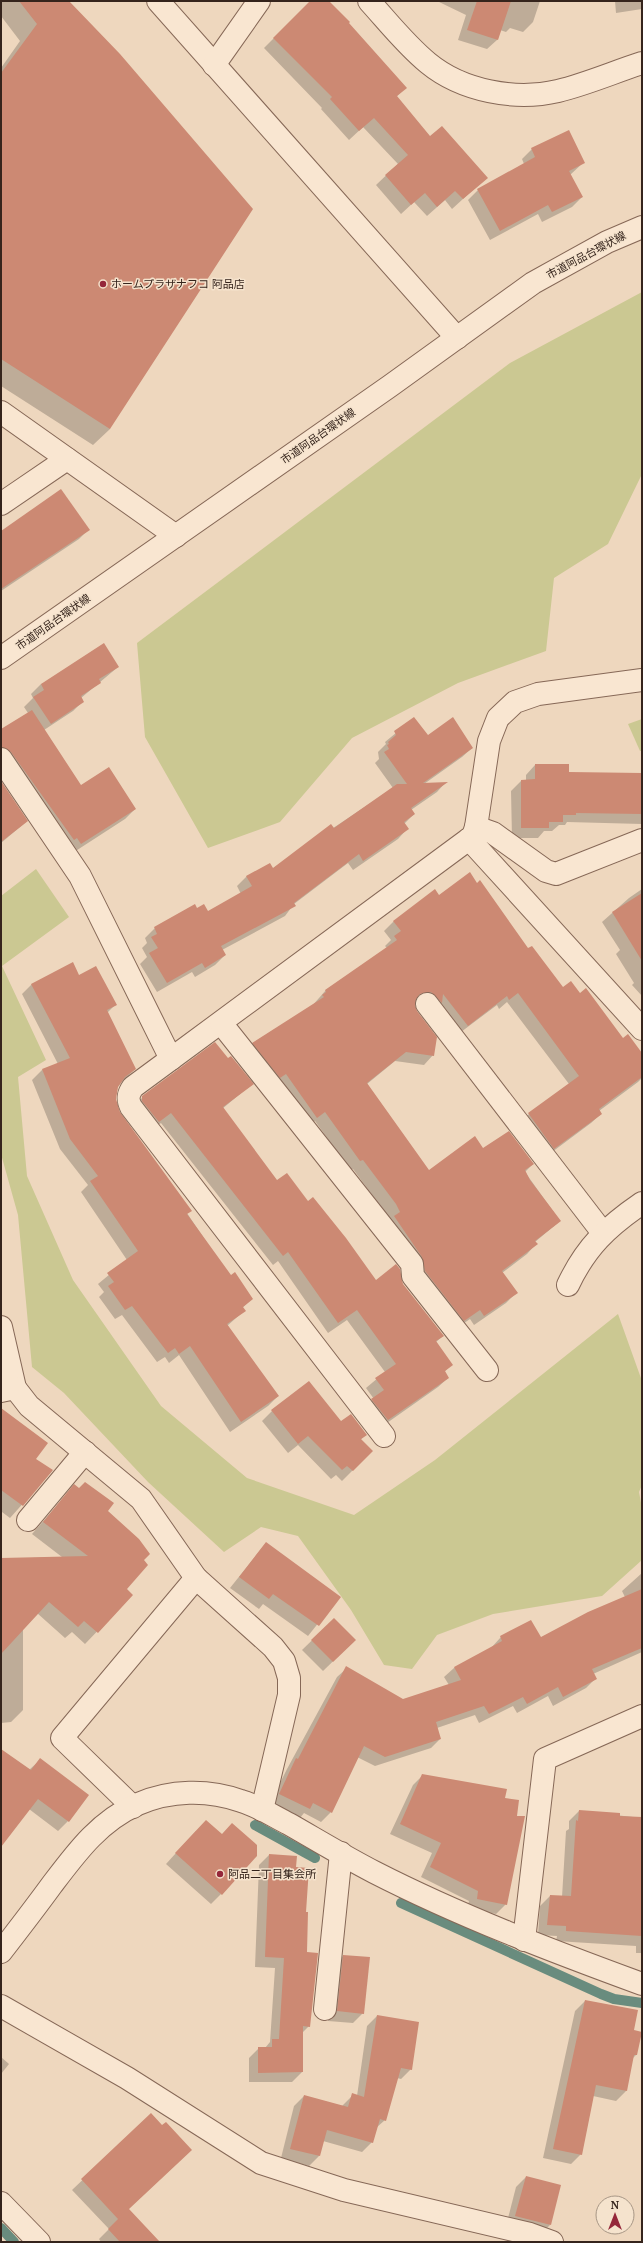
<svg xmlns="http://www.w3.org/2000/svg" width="643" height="2243" font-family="'PT Serif','Noto Sans JP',serif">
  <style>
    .green { fill: #cbc892 }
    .shadow { fill: #0003 }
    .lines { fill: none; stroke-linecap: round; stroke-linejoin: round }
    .stream { stroke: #698c7e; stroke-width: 10 }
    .building { fill: #cc8973 }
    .minor-casing { stroke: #866857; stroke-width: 24 }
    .minor { stroke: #f9e6d1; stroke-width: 22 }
    .poi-dot { fill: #95273a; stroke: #f5e3cd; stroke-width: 1.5 }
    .labels { text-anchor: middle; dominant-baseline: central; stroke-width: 3; stroke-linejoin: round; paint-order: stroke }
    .street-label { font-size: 11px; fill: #35241c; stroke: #f5e3cd }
    .poi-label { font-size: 11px; fill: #35241c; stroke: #f5e3cd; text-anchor: start }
  </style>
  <rect width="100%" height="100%" fill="#eed7be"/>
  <g class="green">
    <polygon points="642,292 642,474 608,544 554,578 546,651 458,683 352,738 280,822 208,848 145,737 137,643 510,363"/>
    <polygon points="642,719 642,751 640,751 628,724"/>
    <polygon points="36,869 69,917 2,966 46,1060 18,1077 27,1176 73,1280 161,1406 247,1478 354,1515 435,1460 618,1314 642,1381 642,1485 639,1492 642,1508 642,1560 602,1596 493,1614 437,1635 412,1669 384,1665 351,1610 298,1536 261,1527 224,1552 148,1482 64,1393 32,1367 18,1215 1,1154 1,896"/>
  </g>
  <g class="shadow">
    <polygon points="1,1 68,1 110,429 93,445 1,386 1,68 20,41 1,16"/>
    <polygon points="311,1 327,1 405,88 396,97 430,137 486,178 452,209 445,200 427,216 414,202 401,214 376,185 398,164 363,127 349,140 321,109 322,108 264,48"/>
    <polygon points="437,1 540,1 533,22 523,32 510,28 506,32 500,30 497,40 487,49 458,40 466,15"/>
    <polygon points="615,1 642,1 642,9 616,13"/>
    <polygon points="532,149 584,162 570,175 582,197 572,207 542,222 538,214 490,240 468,200 478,190 524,164 522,159"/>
    <polygon points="88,530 79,539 1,591 1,532"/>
    <polygon points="118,667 81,698 83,701 73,711 44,730 80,787 135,809 125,819 71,854 1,761 1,731 28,713 24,707 33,698 31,694 41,684"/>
    <polygon points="414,718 427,736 472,748 462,757 424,784 445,783 437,792 411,810 414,814 404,824 407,829 398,839 353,870 348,863 294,904 285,916 222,950 225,955 215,965 195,977 192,972 157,992 140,964 147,957 142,948 147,943 145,938 155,928 196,909 208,913 241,894 237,886 247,876 272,869 393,788 375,763 379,759 378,752 386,744 385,742"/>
    <polygon points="535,765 568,773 642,774 642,824 567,822 565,825 559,825 552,831 544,831 538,838 512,838 511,791 521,781 526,780 526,775"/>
    <polygon points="1,783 27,821 1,843"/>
    <polygon points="642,889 642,996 632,985 634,983 616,954 620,950 602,922 629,898"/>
    <polygon points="439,896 528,950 563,988 642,1064 642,1078 638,1082 599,1111 601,1114 591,1123 544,1158 519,1124 529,1114 569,1084 507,1002 499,1009 497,1005 457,1035 421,1002 414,1003 433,1055 424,1065 395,1061 367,1084 429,1172 483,1149 533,1164 525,1172 560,1221 535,1242 536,1244 527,1254 502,1273 516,1293 506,1303 474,1325 470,1319 454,1330 386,1214 353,1169 350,1170 315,1121 307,1127 243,1053 253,1043 312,1006 326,990 387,948 385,946 391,940 384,931 394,921"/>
    <polygon points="78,976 115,1005 107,1013 135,1069 117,1087 115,1099 119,1112 230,1277 252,1299 242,1308 244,1311 227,1326 278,1396 268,1406 230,1432 179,1355 169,1363 165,1357 157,1362 122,1315 115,1319 99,1297 104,1292 98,1284 127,1260 81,1192 88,1185 60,1149 32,1080 42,1070 58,1064 22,994 32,984"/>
    <polygon points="227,1060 252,1084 222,1109 277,1181 308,1202 376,1281 402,1284 443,1336 436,1342 451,1365 444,1372 448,1378 438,1387 377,1430 362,1410 374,1399 366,1388 385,1372 347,1320 328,1333 278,1261 273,1265 161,1123 148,1132 133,1107 143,1097"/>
    <polygon points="272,1411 341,1422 366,1435 360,1440 372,1451 342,1481 336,1475 331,1479 298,1445 288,1453 262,1421"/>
    <polygon points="1,1420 35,1459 52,1471 10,1518 2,1512 1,1513"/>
    <polygon points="74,1486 106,1511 142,1560 126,1589 132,1595 85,1644 72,1632 65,1638 37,1613 23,1628 23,1710 11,1722 1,1723 1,1559 62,1557 32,1534"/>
    <polygon points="266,1543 339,1597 308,1636 263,1604 259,1609 230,1588"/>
    <polygon points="642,1573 642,1652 593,1674 596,1678 586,1688 553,1706 548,1696 517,1713 513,1706 479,1723 475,1715 437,1728 440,1739 431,1748 375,1766 357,1757 331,1812 321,1822 304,1813 300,1818 270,1803 287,1769 337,1677 347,1668 403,1700 449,1685 444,1677 454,1668 491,1648 501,1637 540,1638 625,1597 622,1591"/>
    <polygon points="334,1619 355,1640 323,1671 302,1650"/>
    <polygon points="1,1750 29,1770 40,1760 68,1821 58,1831 29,1809 1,1845"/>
    <polygon points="423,1775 504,1799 506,1904 496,1914 467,1908 469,1901 421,1877 432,1853 390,1834 413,1785"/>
    <polygon points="579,1811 642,1818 642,1953 636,1953 636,1946 556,1941 557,1936 538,1935 540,1906 550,1896 562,1897 566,1831 569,1829 569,1821"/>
    <polygon points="196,1831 221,1894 211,1904 166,1864"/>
    <polygon points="269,1855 295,1868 305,1913 309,2026 302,2033 302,2072 292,2082 249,2082 249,2058 259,2048 265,2048 270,2042 275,1968 255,1967 259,1865"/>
    <polygon points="343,1956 363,2013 353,2023 328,2021 334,1966"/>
    <polygon points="585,2001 636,2055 632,2059 626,2091 616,2101 593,2096 581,2154 571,2164 543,2158 575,2011"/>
    <polygon points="377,2016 411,2069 401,2079 397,2078 385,2120 376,2128 372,2142 362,2152 323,2141 319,2156 309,2166 281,2158 294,2106 304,2096 342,2106 353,2095 357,2096 367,2026"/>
    <polygon points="1,2057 9,2064 1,2074"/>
    <polygon points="151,2115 128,2209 146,2242 101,2242 99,2239 109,2229 72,2190"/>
    <polygon points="526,2177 550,2225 540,2235 506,2226 516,2187"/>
  </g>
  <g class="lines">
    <g class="stream">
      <polyline points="255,1825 315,1858"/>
      <polyline points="401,1903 601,1994 614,1999 642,2003"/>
      <polyline points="1,2228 14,2242"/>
    </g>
  </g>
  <g class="building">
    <polygon points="19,1 69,1 120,54 253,209 110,429 1,359 1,73 37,24"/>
    <polygon points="310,1 329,1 350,22 349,23 407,88 397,96 430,136 442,126 488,178 463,199 455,191 437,207 425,193 411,205 385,175 408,155 374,118 359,131 330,99 332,97 273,38"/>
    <polygon points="477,1 511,1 498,40 467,30"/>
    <polygon points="569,130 585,163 569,171 583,197 552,212 548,205 500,231 477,189 535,157 531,148"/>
    <polygon points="61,489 90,530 1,589 1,531"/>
    <polygon points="104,643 119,667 99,679 101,683 81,696 84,702 51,724 33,697 44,690 41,684"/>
    <polygon points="32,710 81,785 109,767 136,809 81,844 77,838 74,840 11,752 1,747 1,729"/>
    <polygon points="414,717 428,735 453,717 473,748 423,783 448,782 411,808 415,814 404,822 409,829 363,861 359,854 294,903 296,906 221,946 226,955 205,968 202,963 167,983 149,953 158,948 151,937 157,934 154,927 195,904 197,908 204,904 208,911 252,886 246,876 270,863 273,868 331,824 334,828 397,784 407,784 384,752 389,749 387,745 389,744 388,742 396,735 394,731"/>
    <polygon points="535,764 569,764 569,772 642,773 642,814 576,813 576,815 563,815 563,822 549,822 549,828 521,828 521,780 535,779"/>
    <polygon points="1,781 28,821 1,842"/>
    <polygon points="470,872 477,883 480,880 528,948 532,946 563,987 571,981 580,993 586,988 623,1038 628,1034 642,1053 642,1077 599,1109 602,1114 554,1149 528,1113 579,1076 518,993 509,1000 507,996 468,1026 443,994 442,1003 431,992 420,994 416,999 415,1005 417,1011 437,1037 434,1056 406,1052 367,1083 429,1170 475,1136 483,1148 509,1131 534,1164 525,1170 530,1180 561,1221 535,1241 538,1244 502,1271 518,1293 484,1316 480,1310 464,1321 425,1271 422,1257 394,1216 400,1212 396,1204 363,1160 360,1161 325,1112 317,1118 286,1074 280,1078 252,1043 324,997 322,995 326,992 325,990 397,940 394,936 401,931 393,921 435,889 439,895"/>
    <polygon points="642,893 642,961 612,912"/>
    <polygon points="73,962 79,975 96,966 117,1005 107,1010 136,1069 125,1077 118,1087 116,1099 120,1112 192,1211 187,1214 231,1275 235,1272 253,1299 243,1307 246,1311 227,1324 279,1396 241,1422 190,1346 179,1354 175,1348 168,1353 132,1306 125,1310 108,1286 114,1282 107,1273 138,1251 90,1181 98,1176 70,1139 42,1069 70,1058 31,984"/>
    <polygon points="215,1042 228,1058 231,1056 254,1084 223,1107 277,1180 287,1173 308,1201 313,1197 346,1238 376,1280 396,1264 400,1269 403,1284 444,1336 436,1341 453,1365 445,1371 449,1378 388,1420 371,1399 384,1390 375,1378 396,1364 357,1310 338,1323 288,1252 283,1256 171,1113 159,1122 142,1101 142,1096"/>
    <polygon points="309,1381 341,1421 351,1414 367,1435 361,1439 373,1451 353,1471 347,1466 342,1470 308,1436 298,1444 271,1410"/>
    <polygon points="1,1408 48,1443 36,1459 53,1470 23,1506 1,1490"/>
    <polygon points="85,1482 114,1503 108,1511 139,1539 150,1554 144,1560 148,1565 127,1589 133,1595 98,1633 84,1621 78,1627 49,1602 1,1654 1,1558 88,1556 43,1522 74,1484 79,1488"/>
    <polygon points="266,1542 341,1597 319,1626 273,1594 269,1599 239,1577"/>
    <polygon points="642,1589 642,1648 592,1669 597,1679 563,1697 558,1687 527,1704 523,1697 489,1714 484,1706 436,1722 441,1739 385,1757 364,1746 332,1813 313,1803 310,1809 279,1794 296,1758 298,1759 346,1666 403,1699 461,1680 454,1667 502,1641 500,1636 531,1620 541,1637 588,1612"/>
    <polygon points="334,1618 356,1640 333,1662 311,1640"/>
    <polygon points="1,1749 31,1770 40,1758 89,1795 69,1822 38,1799 1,1847"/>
    <polygon points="422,1774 507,1789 505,1798 519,1800 517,1816 525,1816 507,1905 477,1899 478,1891 430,1867 441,1843 400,1824"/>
    <polygon points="579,1810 620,1813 620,1816 642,1817 642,1936 566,1931 566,1926 547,1925 550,1895 571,1896 576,1820 578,1821"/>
    <polygon points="206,1820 222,1834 232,1823 257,1845 257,1856 222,1895 175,1853"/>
    <polygon points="269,1854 297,1856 296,1867 309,1868 306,1912 308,1912 307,1952 318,1953 310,2027 303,2026 303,2072 258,2073 258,2047 272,2047 272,2039 279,2039 284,1958 265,1957"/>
    <polygon points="343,1955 370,1957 364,2014 337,2011"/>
    <polygon points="585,2000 638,2010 634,2030 642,2032 637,2055 634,2055 627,2091 596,2085 582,2155 553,2149"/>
    <polygon points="377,2015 419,2022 412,2070 401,2068 386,2121 380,2119 373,2143 327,2130 320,2156 290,2149 304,2095 348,2107 352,2093 364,2097"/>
    <polygon points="151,2113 162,2125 166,2122 192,2150 129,2209 160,2242 120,2242 108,2229 122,2215 118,2219 81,2179"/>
    <polygon points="526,2176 561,2185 551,2225 515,2216"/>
  </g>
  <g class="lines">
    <g class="minor-casing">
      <g id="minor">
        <polyline points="158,1 457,338"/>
        <path d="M369,1C388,22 406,45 428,63C462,91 515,101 558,91C587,84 614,72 642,63"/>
        <polyline points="214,65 259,1"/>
        <polyline points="1,412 176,536"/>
        <polyline points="1,504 67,459"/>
        <polyline points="1,658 390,386 533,283 607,242 642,227"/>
        <polyline points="1,759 80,876 171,1059 473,836 476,827 489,741 498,718 515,702 538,694 642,680"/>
        <polyline points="476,827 493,833 546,871 556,874 642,840"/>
        <polyline points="469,839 642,1029"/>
        <polyline points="427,1004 603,1233"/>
        <polyline points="221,1023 412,1264 413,1276 487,1370"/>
        <path d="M171,1059L133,1087C128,1094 127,1099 131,1107L384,1436"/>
        <path d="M568,1285C586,1247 607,1227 642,1203"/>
        <polyline points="1,1327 15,1388"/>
        <polyline points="1,1391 15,1388 29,1406 141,1499 196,1578 273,1647 284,1661 289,1678 289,1695 262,1810"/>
        <polyline points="28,1520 85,1452"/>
        <polyline points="133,1807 62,1738 196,1578"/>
        <polyline points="524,1940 545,1759 642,1716"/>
        <path d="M1,1952C18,1930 35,1908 51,1886C76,1853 99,1821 138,1804C170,1790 208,1789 241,1801C258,1806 273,1816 289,1824C317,1840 345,1857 374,1872C460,1916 552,1951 642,1984"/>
        <polyline points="1,2006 127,2078 261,2163 344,2190 530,2234 552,2242"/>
        <polyline points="325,2009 341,1853"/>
        <polyline points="1,2203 39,2242"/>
      </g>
    </g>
    <use href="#minor" class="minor"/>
  </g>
  <g class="poi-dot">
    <circle cx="103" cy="284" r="4"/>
    <circle cx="220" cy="1874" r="4"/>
  </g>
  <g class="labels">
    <g class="street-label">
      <text transform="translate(586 255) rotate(-28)">市道阿品台環状線</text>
      <text transform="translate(318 436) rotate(-35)">市道阿品台環状線</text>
      <text transform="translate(53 622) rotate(-35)">市道阿品台環状線</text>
    </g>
    <g class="poi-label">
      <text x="111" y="284">ホームプラザナフコ 阿品店</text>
      <text x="228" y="1874">阿品二丁目集会所</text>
    </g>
  </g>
  <rect width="643" height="2243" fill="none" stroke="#35241c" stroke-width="4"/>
  <g transform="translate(615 2215)"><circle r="19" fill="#f5e3cd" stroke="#a89786"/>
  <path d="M0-3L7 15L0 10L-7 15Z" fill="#95273a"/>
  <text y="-6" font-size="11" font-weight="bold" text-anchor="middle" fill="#35241c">N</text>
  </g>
</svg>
